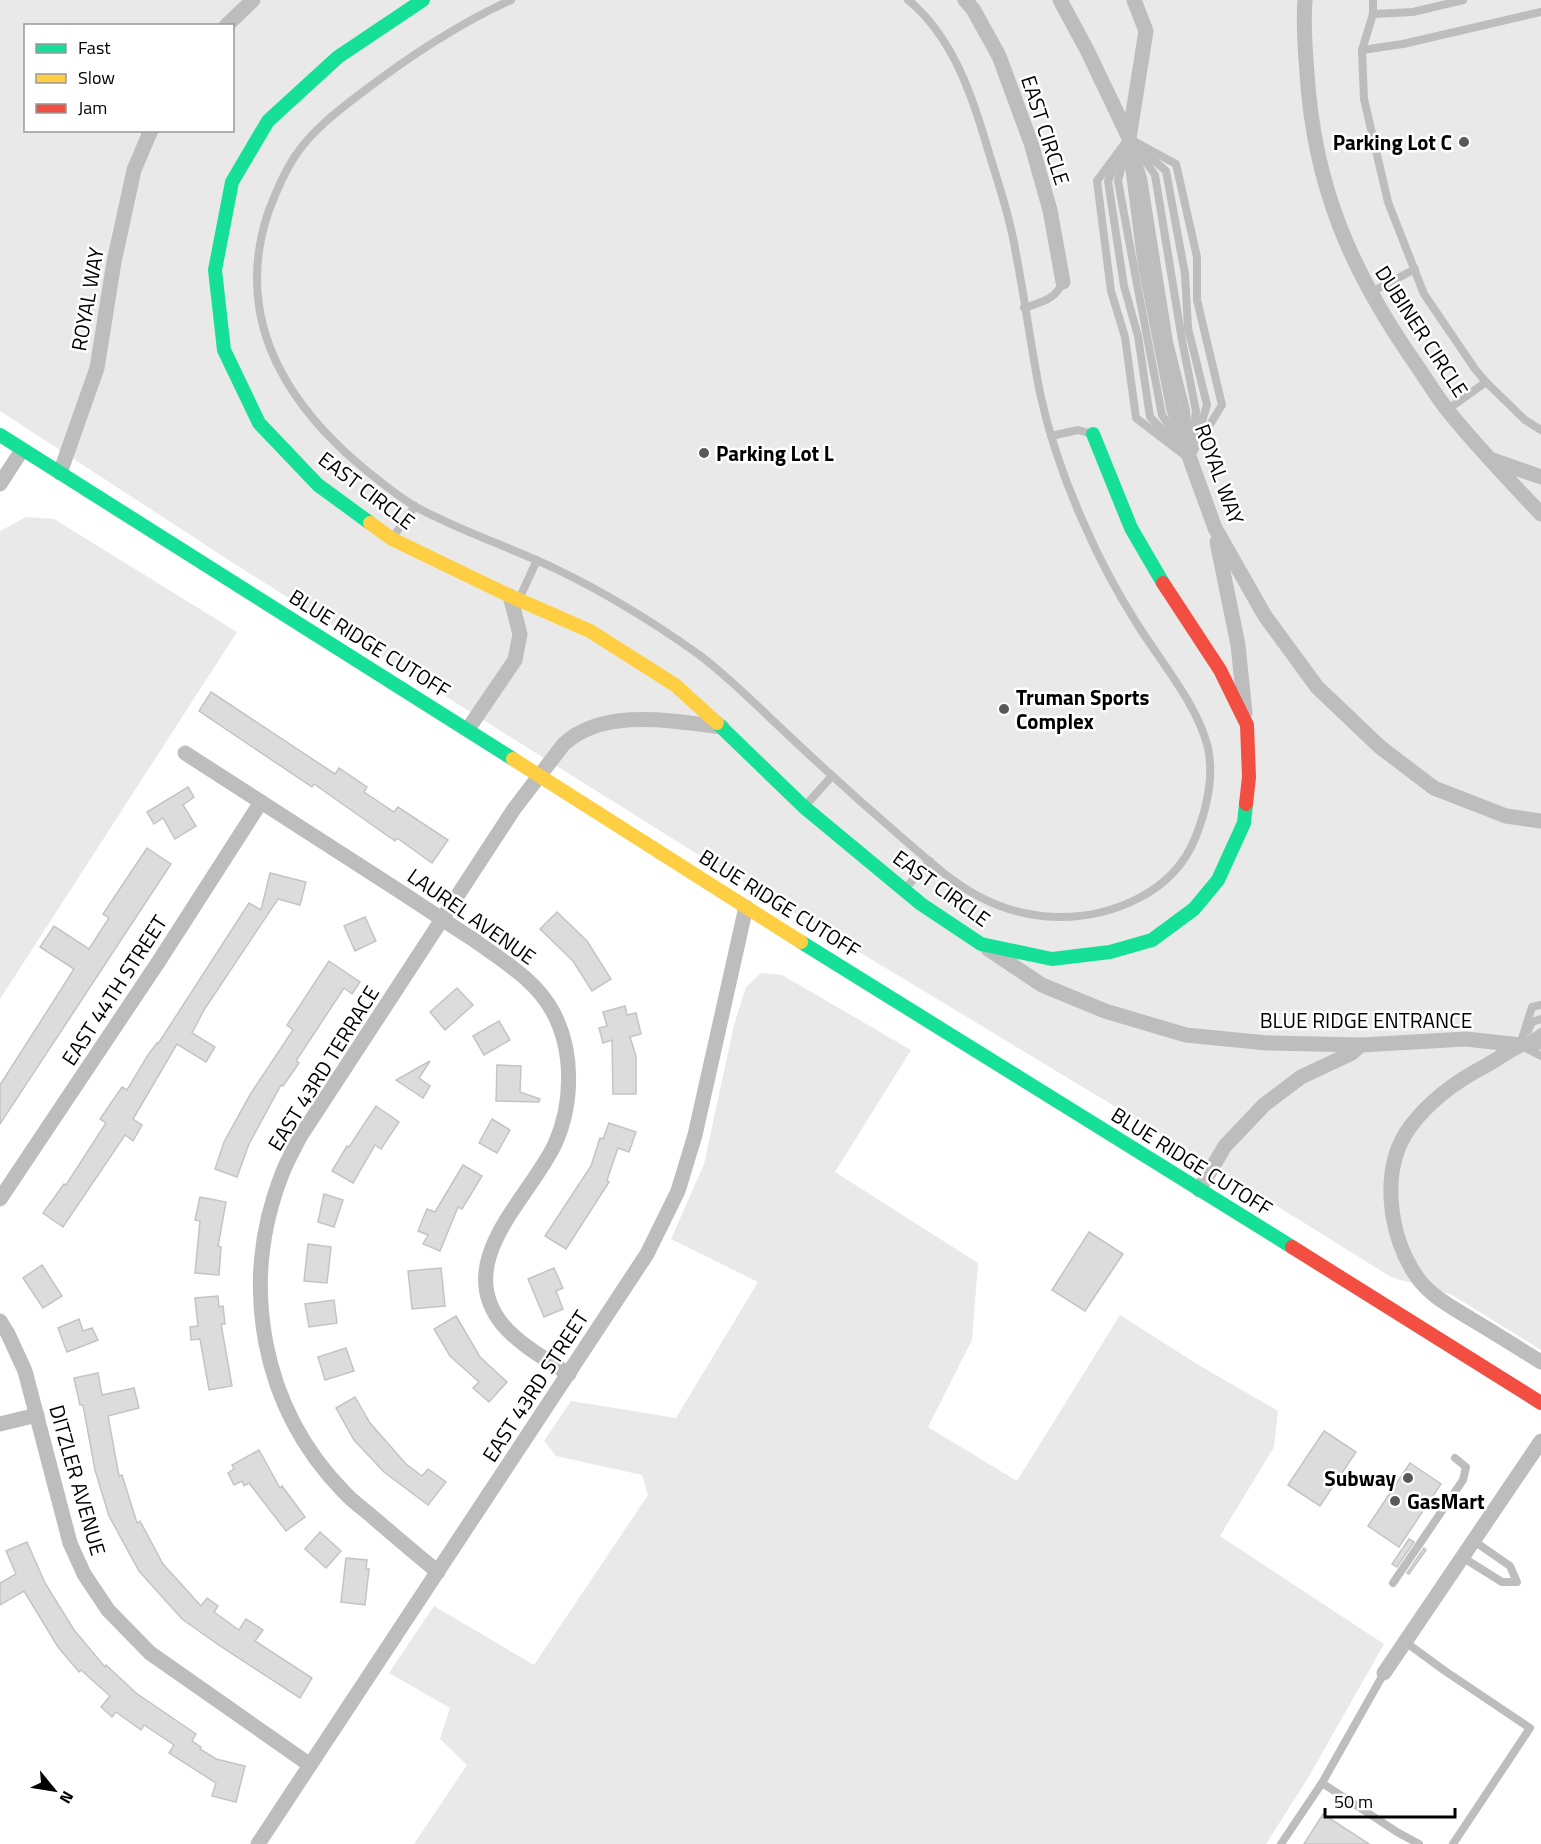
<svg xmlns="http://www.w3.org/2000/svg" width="1541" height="1844" font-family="'Titillium Web',sans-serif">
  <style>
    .green { fill: #e9e9e9; fill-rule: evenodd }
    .building { fill: #dcdcdc; stroke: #c4c4c4; stroke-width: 1.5 }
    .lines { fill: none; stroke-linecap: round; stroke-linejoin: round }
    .lane { stroke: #bdbdbd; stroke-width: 8 }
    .street { stroke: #bdbdbd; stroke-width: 15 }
    .fast { stroke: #16e098; stroke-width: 14 }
    .slow { stroke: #ffcf43; stroke-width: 14 }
    .jam { stroke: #f24e42; stroke-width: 14 }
    .poi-dot { fill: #595959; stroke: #fff; stroke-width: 2 }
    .labels { text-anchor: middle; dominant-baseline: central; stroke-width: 5; stroke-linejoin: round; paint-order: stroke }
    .street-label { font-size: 21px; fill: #000; stroke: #fff }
    .poi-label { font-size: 21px; font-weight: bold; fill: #000; stroke: #fff; text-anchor: start }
  </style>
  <rect width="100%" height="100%" fill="#fff"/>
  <g class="green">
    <path d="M0,0H1541V1350L1452,1295L1391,1277L1177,1144L689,849L244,570L0,411ZM26,26H232V130H26Z"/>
    <polygon points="26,517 54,519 237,632 0,999 0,531"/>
    <polygon points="761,973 782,975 911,1050 835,1172 978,1263 972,1340 928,1427 1017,1481 1120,1315 1197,1364 1278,1411 1274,1447 1220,1536 1384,1644 1308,1778 1266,1844 414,1844 467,1765 440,1739 450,1708 389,1673 434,1606 534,1665 648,1495 642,1475 556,1456 544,1441 571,1401 676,1418 758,1282 671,1239 704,1164 734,1025 746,987"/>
  </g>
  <g class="building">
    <polygon points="211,692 335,774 339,768 367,787 364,792 394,812 398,807 448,840 432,863 397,838 395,841 314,784 312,787 199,711"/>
    <polygon points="188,787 194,797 183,805 196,826 175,839 163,818 154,824 147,812"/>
    <polygon points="147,848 171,864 0,1124 0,1085 74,969 40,947 54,926 89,949 109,918 103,914"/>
    <polygon points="270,873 306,882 300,905 278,899 204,1010 192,1033 215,1047 206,1062 177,1044 133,1119 142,1125 133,1141 125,1135 63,1227 43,1213 64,1184 66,1185 106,1123 100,1119 122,1087 127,1090 148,1055 157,1043 158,1044 249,903 261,910"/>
    <polygon points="557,912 587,941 611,979 592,991 573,961 540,929"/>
    <polygon points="365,917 376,941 355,951 344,926"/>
    <polygon points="329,961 360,982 352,994 344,988 296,1061 299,1063 283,1086 281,1085 249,1144 237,1177 215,1169 224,1142 251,1093 293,1030 287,1025"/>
    <polygon points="457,988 473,1005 445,1030 430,1012"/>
    <polygon points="625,1006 627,1015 636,1013 641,1034 630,1037 636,1056 636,1094 613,1094 612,1040 603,1043 599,1028 607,1026 603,1012"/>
    <polygon points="499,1021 510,1040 484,1055 473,1036"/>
    <polygon points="430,1061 419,1078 430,1086 423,1098 396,1080"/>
    <polygon points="497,1065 521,1066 520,1092 540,1099 539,1102 496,1101"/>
    <polygon points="376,1106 399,1122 381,1149 375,1145 353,1183 332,1171 347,1146 349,1147"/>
    <polygon points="492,1119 510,1130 497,1153 479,1143"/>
    <polygon points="609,1123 636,1132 629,1152 618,1148 607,1180 609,1182 566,1249 545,1236 591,1166 600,1138 603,1139"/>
    <polygon points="463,1165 482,1176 462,1209 458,1207 440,1251 423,1244 428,1235 418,1231 427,1209 435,1212"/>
    <polygon points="324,1194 343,1200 334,1227 318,1222"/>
    <polygon points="200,1197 226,1202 218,1246 221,1247 219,1275 195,1273 200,1221 195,1220"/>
    <polygon points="1089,1232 1123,1254 1085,1311 1052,1290"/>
    <polygon points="308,1244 331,1247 327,1283 304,1281"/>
    <polygon points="42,1265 62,1296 43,1308 23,1278"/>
    <polygon points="441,1268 445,1306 412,1309 408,1271"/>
    <polygon points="554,1268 563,1288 556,1291 563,1309 544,1317 528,1279"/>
    <polygon points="218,1296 219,1307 223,1306 225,1324 221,1324 232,1386 209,1390 200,1339 191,1340 190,1327 198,1326 195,1298"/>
    <polygon points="334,1300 337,1323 309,1327 305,1304"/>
    <polygon points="456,1316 480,1357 507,1382 489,1402 473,1388 479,1382 450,1356 434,1329"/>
    <polygon points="79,1319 83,1331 92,1328 98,1340 67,1352 58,1328"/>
    <polygon points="346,1348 354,1371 325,1380 318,1357"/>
    <polygon points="98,1373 102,1395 134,1388 139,1408 108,1416 119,1476 122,1475 137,1523 140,1521 163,1564 201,1606 207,1598 218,1606 214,1612 239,1630 246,1619 263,1630 255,1641 312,1678 300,1698 220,1646 182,1619 139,1571 109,1516 95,1470 83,1405 80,1405 74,1378"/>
    <polygon points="355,1397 370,1423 406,1464 422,1476 428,1469 446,1482 428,1505 384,1472 354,1440 336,1408"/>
    <polygon points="1324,1431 1356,1452 1320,1506 1288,1485"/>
    <polygon points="259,1450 280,1488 282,1486 305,1517 286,1531 249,1483 244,1486 242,1481 234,1485 228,1473 234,1469 232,1465"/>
    <polygon points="1410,1463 1441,1484 1399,1547 1368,1526"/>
    <polygon points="320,1532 341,1551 326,1568 305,1549"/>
    <polygon points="1409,1539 1414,1542 1397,1567 1392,1564"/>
    <polygon points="27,1542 45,1583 74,1630 105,1667 106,1665 136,1693 196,1734 192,1741 201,1747 200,1749 216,1759 245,1766 236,1802 212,1796 216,1783 169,1753 174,1745 144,1725 141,1730 116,1712 112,1717 101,1707 110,1696 81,1670 79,1672 58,1647 24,1591 0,1605 0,1583 16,1574 6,1551"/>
    <polygon points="1424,1548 1426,1550 1409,1574 1407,1573"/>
    <polygon points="346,1558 367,1560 366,1569 369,1569 365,1605 341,1602"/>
    <polygon points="1323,1814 1369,1844 1304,1844"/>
  </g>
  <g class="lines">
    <g class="lane">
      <path d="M511,0C456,25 407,58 360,94C336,112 312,131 295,156C284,173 275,194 268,213C235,313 280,395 355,461C374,477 394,494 416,507C460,531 510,547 556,569C606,593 653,622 698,654C729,677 756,705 784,731C824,769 865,806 907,842C929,861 952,882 978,896C1028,923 1087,924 1137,899C1165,885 1185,865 1196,836C1207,808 1214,777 1208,748C1198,706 1162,663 1139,627C1118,594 1100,561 1085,526C1065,482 1050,439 1040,393C1031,347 1025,300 1016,254C1010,216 997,180 986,143C971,92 951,35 908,0"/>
      <polyline points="1373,0 1373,14 1362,50 1364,99 1388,202 1424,294 1475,369 1486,382 1525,420 1541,430"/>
      <polyline points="1373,14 1413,12 1463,0"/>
      <polyline points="1362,50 1403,44 1541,12"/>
      <polyline points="1128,139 1097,181 1111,291 1125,337 1136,418 1187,457"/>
      <polyline points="1130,139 1176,164 1197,257 1197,300 1222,405 1190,457"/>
      <polyline points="1137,149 1155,175 1182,340 1196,411 1193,436"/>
      <polyline points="1141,149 1166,171 1185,274 1188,328 1207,405 1194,447"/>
      <polyline points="1121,153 1108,181 1124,286 1138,336 1150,417 1174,442"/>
      <polyline points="1125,154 1118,181 1137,284 1162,415 1179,441"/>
      <polyline points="1138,162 1143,178 1169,342 1186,410 1188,436"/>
      <polyline points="1370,293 1415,269"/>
      <path d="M1024,308C1041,302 1055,300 1063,282"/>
      <polyline points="1447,410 1486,382"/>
      <polyline points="1051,436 1078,430 1092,434"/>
      <polyline points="393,537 415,506"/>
      <polyline points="520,597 537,560"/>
      <polyline points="805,806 832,776"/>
      <polyline points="905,889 930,861"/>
      <polyline points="1528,1031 1532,1022 1541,1019"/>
      <polyline points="1529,1040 1541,1032"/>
      <polyline points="1520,1045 1532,1007 1541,1005"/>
      <polyline points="1524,1047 1541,1056"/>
      <polyline points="1462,1557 1502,1582 1517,1582 1510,1566 1474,1541"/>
      <polyline points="1393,1583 1463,1480 1466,1467 1455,1458"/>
      <polyline points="1404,1641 1445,1671 1530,1728 1453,1844"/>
      <polyline points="1322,1783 1397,1832 1419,1844"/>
      <polyline points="1281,1844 1322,1783 1384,1673"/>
    </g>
    <g class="street">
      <polyline points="965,0 973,9 999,56 1031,143 1050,210 1063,282"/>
      <polyline points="1060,0 1087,50 1129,138 1145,263 1174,410 1190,459 1215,528 1265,616 1317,687 1380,747 1434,788 1506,816 1541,821"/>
      <path d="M1305,0C1303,24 1305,49 1307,73C1314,185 1350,269 1413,360C1425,377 1436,396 1449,412C1478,448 1510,481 1541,514"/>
      <polyline points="226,26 253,0"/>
      <polyline points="1129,138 1146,31 1134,0"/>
      <polyline points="1493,460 1541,477"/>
      <polyline points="60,473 97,368 114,262 134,170 151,130"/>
      <polyline points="0,484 22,450"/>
      <polyline points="1217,542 1238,645 1245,713"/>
      <polyline points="468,729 515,660 520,634 510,596"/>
      <path d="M185,753C253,797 322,841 390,885C418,903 446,922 474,940C503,961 536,980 553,1012C574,1051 573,1104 555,1144C529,1199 451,1262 503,1325C520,1345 547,1360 569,1374"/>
      <polyline points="988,949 1042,985 1105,1011 1186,1035 1267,1043 1361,1045 1466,1039 1520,1045"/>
      <path d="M1541,1042C1534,1043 1525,1043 1519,1046C1508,1051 1498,1059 1487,1065C1458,1080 1430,1100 1410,1127C1379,1169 1389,1237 1417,1277C1431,1297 1452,1307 1471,1319C1495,1333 1518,1348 1541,1362"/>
      <polyline points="1199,1190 1225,1146 1264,1105 1301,1077 1352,1053 1361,1045"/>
      <polyline points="0,1199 159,961 261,802"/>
      <polyline points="0,1321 8,1334 25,1371 70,1543 84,1574 108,1610 150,1653 310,1765"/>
      <polyline points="0,1424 37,1415"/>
      <path d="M438,1572C417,1555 396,1537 375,1519C365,1510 353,1502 344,1492C261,1407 239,1284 282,1174C287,1161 294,1149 300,1137L514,809L563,745C602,707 673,721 722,727"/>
      <polyline points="1384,1673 1541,1441"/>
      <polyline points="258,1844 647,1254 678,1191 695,1135 746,907"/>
    </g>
    <g class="fast">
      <polyline points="1093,434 1131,528 1163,583"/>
      <polyline points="0,435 513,759"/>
      <polyline points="370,523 318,485 259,423 224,350 215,270 232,182 268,121 338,57 423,0"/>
      <polyline points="717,723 804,807 921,904 981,944 1052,959 1110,952 1152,940 1194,909 1218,880 1244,823 1246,804"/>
      <polyline points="801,942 1292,1247"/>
    </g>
    <g class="slow">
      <polyline points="370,523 392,539 510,596 590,631 675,685 717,723"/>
      <polyline points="513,759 801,942"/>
    </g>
    <g class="jam">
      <polyline points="1163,583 1220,670 1247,725 1249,777 1246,804"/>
      <polyline points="1292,1247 1541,1403"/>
    </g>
  </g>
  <g class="poi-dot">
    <circle cx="1464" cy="142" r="6"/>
    <circle cx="704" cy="453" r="6"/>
    <circle cx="1004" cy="709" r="6"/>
    <circle cx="1408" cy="1478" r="6"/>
    <circle cx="1395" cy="1501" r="6"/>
  </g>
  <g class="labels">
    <g class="street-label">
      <text transform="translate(1046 130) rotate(72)">EAST CIRCLE</text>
      <text transform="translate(87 299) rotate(-80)">ROYAL WAY</text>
      <text transform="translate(1422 331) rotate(57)">DUBINER CIRCLE</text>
      <text transform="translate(1220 474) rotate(70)">ROYAL WAY</text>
      <text transform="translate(367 490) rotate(37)">EAST CIRCLE</text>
      <text transform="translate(370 643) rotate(32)">BLUE RIDGE CUTOFF</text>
      <text transform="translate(942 888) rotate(36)">EAST CIRCLE</text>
      <text transform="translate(780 903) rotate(32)">BLUE RIDGE CUTOFF</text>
      <text transform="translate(472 916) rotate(35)">LAUREL AVENUE</text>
      <text transform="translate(114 990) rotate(-57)">EAST 44TH STREET</text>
      <text x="1366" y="1020">BLUE RIDGE ENTRANCE</text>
      <text transform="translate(323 1068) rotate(-58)">EAST 43RD TERRACE</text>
      <text transform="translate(1192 1161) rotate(32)">BLUE RIDGE CUTOFF</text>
      <text transform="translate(535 1386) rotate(-57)">EAST 43RD STREET</text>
      <text transform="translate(78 1480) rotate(74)">DITZLER AVENUE</text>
    </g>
    <g class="poi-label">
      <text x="1452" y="142" text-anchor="end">Parking Lot C</text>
      <text x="716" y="453">Parking Lot L</text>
      <text x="1016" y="697">Truman Sports<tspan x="1016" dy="24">Complex</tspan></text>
      <text x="1396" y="1478" text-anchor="end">Subway</text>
      <text x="1407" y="1501">GasMart</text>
    </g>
  </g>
  <rect x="24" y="24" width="210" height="108" fill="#ffffff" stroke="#999999" stroke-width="1.5"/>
  <rect x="36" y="44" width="30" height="9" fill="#16e098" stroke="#999999" stroke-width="1.5"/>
  <text x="78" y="54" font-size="18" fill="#000000">Fast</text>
  <rect x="36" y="74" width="30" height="9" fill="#ffcf43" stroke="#999999" stroke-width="1.5"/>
  <text x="78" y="84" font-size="18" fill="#000000">Slow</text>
  <rect x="36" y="104" width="30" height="9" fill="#f24e42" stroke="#999999" stroke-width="1.5"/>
  <text x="78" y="114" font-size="18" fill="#000000">Jam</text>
  <g transform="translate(54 1790) rotate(120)" stroke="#ffffff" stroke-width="4.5" paint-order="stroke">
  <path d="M0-4.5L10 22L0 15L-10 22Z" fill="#000000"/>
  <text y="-9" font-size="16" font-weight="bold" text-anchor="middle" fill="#000000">N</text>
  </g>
  <path d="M1325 1808v9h130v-9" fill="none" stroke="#000000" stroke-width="3"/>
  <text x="1334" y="1808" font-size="18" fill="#000000" stroke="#ffffff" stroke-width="4.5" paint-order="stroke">50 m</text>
</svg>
